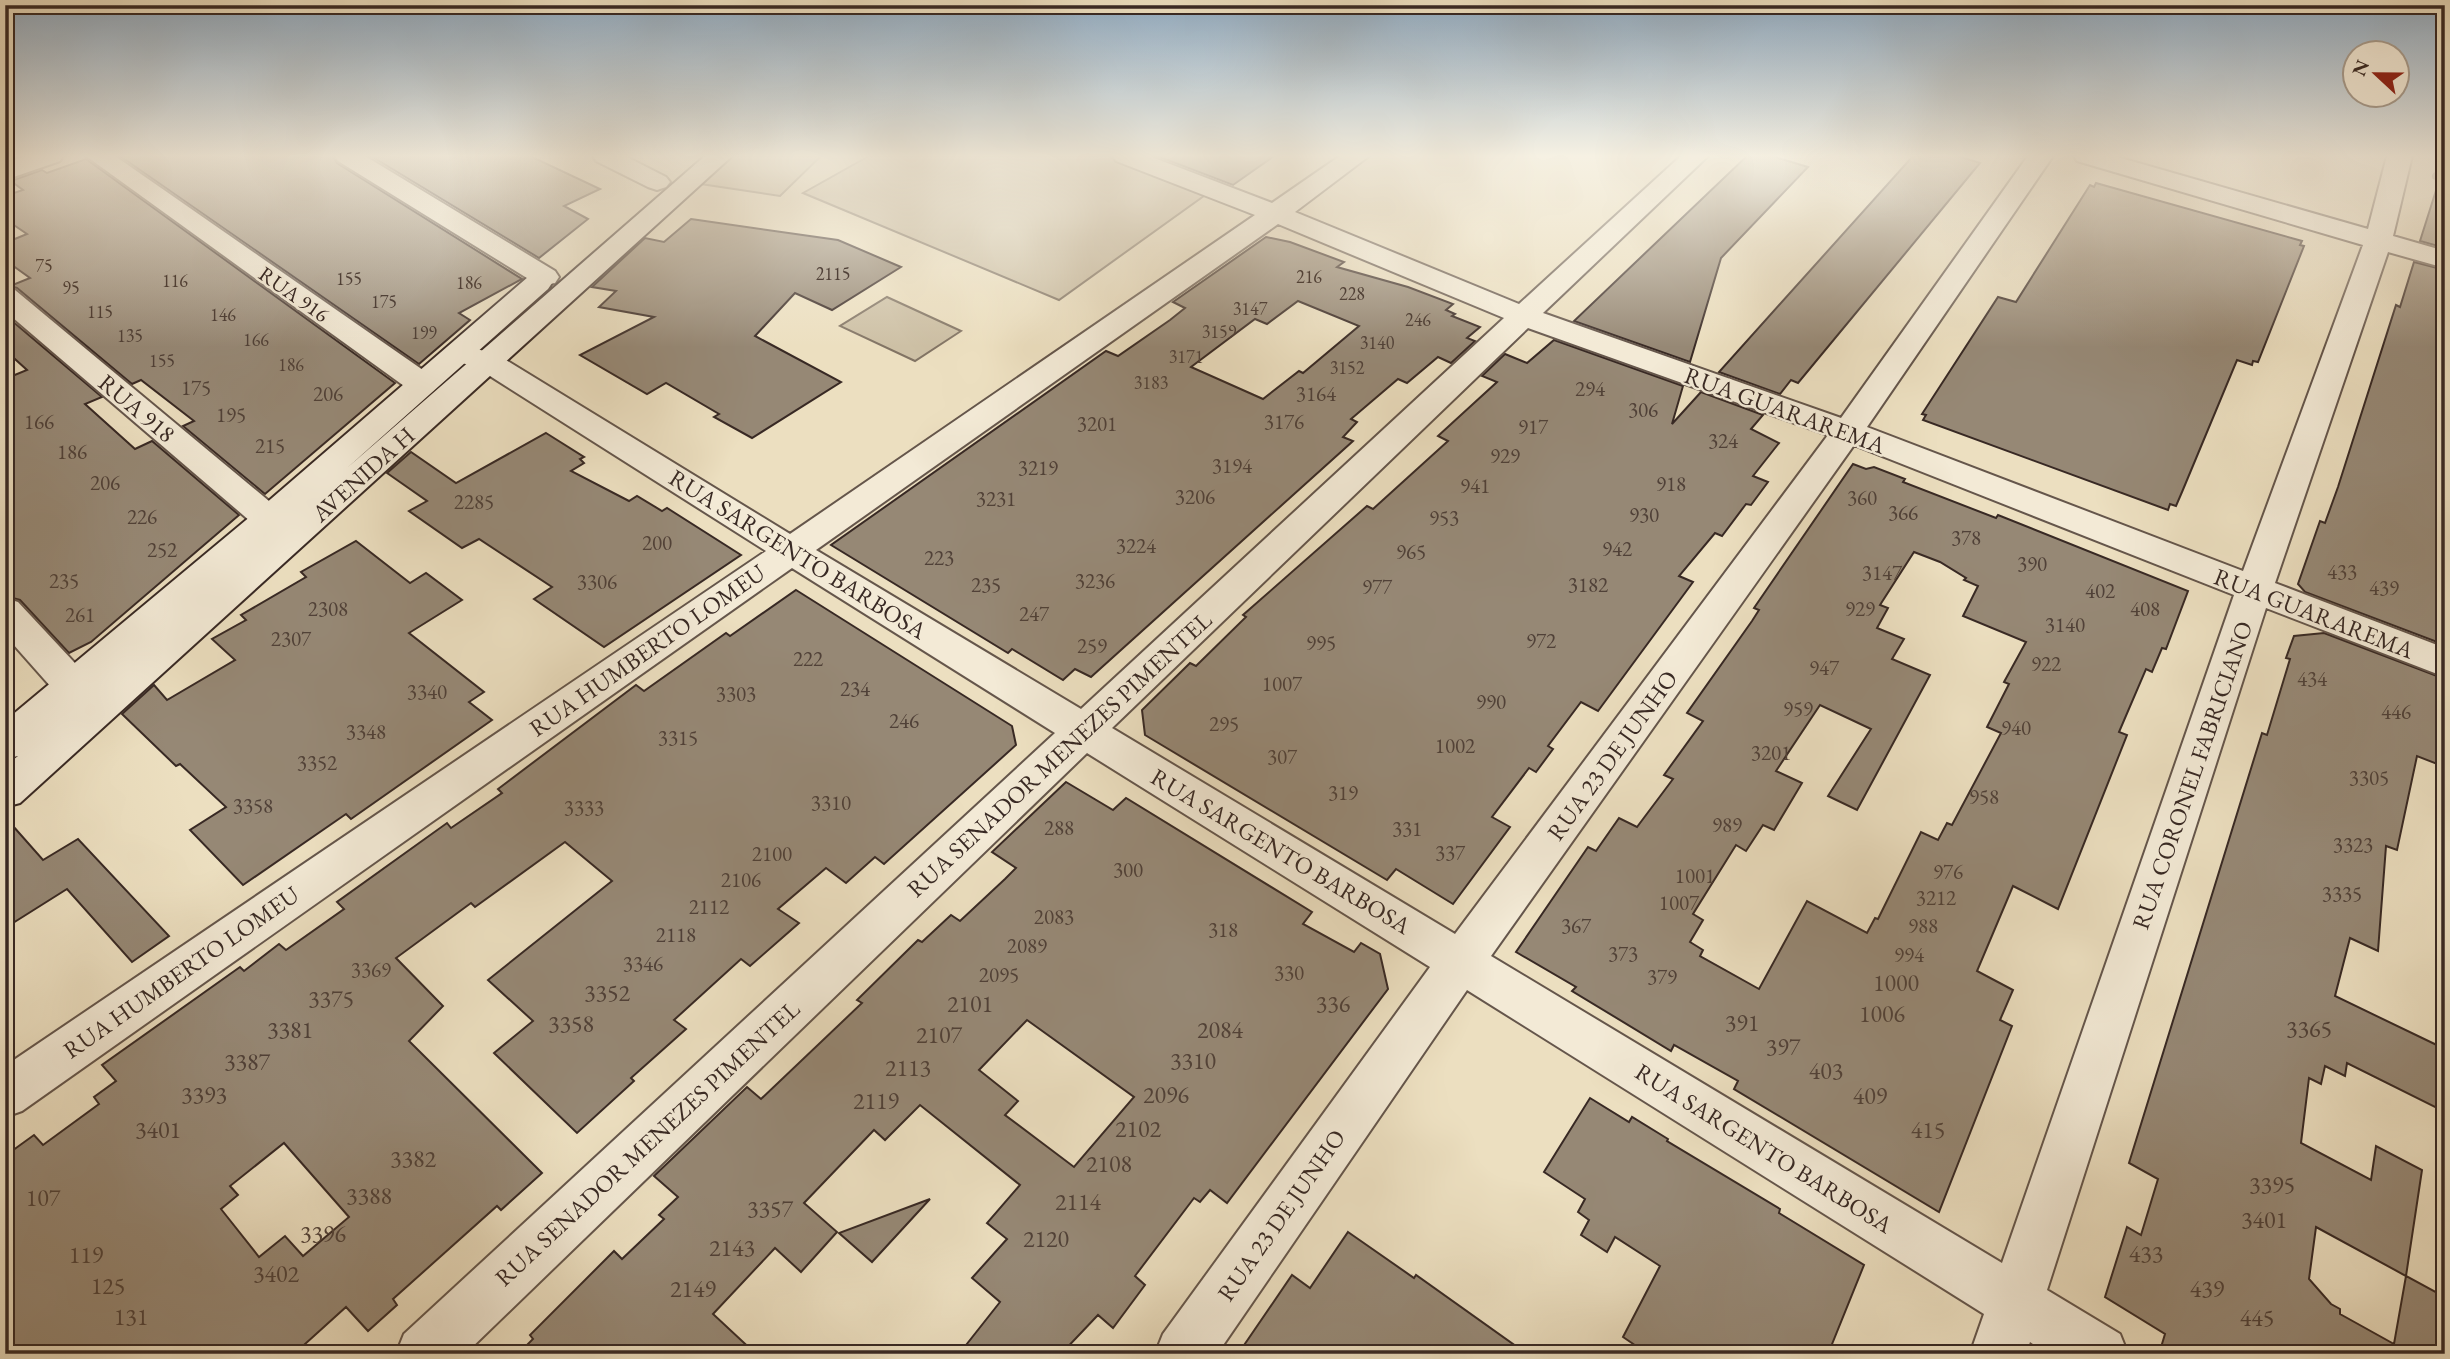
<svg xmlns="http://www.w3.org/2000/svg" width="2450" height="1359" font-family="'EB Garamond',serif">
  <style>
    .green { fill: #cdc0a5; stroke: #827464; stroke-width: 2 }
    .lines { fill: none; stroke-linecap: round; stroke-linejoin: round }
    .stream { stroke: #7f7162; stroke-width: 8 }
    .building { fill: #968875; stroke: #382924; stroke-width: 2; fill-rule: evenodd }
    .street-casing { stroke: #65564b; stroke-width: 4 }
    .secondary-casing { stroke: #382924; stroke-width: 4 }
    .street { fill: #f3ead6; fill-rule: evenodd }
    .secondary { fill: #f3ead6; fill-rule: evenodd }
    .labels { text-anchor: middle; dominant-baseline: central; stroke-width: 5; stroke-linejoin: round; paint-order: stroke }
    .far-number-label { font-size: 18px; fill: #504138 }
    .far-street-label { font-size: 21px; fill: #382924; stroke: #f3ead6 }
    .number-label { font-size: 21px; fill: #504138 }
    .street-label { font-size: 24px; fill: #382924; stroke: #f3ead6 }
    .near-number-label { font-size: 24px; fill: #504138 }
  </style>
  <rect width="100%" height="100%" fill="#ecdfc0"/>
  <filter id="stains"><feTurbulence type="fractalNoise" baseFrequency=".00286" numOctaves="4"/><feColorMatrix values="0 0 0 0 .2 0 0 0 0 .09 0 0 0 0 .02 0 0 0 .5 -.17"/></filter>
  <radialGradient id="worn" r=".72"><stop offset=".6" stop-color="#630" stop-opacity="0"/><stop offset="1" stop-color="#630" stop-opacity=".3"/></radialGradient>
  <g class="green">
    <polygon points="733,156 821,156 780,196 701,184"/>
    <polygon points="869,156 1108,156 1208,193 1059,300 803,193"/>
    <polygon points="887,297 961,331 915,361 840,326"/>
  </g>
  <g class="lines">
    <polyline class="stream" points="2436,176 2445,179"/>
  </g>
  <g class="building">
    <polygon points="120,156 333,156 337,163 522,279 459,313 470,320 419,364"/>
    <polygon points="371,156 530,156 600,189 564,206 588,219 539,258"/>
    <polygon points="1157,156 1274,156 1233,185"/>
    <polygon points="1747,156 1772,156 1808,167 1721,258 1690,362 1574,321"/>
    <polygon points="1913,156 1958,156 1980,163 1798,383 1791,380 1780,394 1719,372"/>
    <polygon points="86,159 395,383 265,494 183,426 194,421 141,380 132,384 17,288 10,286 30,278 5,260 5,243 27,234 5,219 5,196 23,190 11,181 42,170 47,173"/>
    <polygon points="2096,183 2302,241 2300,245 2304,246 2258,362 2253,361 2252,365 2237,360 2182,492 2176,506 2170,504 2168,510 1923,420 1926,415 1922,414 1998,297 2016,302 2090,185 2094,187"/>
    <polygon points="2438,184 2445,185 2445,248 2420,241"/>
    <polygon points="691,219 838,240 901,267 832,310 795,293 755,336 841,382 752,438 714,417 719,414 666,383 647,394 580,355 654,317 599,307 616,291 592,287 645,238 664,242"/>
    <path d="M1266,237L1290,242L1344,262L1337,267L1408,287L1453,304L1446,310L1455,314L1452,316L1480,327L1467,338L1475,341L1451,363L1438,357L1407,383L1398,379L1351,419L1357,422L1343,437L1353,441L1091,677L1075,669L1063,680L1012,649L1008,653L831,545L1106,351L1118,356L1170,320L1185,308L1173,302ZM1298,301L1359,326L1303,373L1299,371L1263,399L1191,367L1255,319L1267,324Z"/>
    <polygon points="2414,262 2445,270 2445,645 2305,592 2298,584 2320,521 2325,523 2338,487 2396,305 2400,307"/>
    <polygon points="5,315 102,397 85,404 135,449 152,441 239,515 91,642 69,653 20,600 5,596 5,379 27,370 5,350"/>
    <polygon points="1554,340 1683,386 1672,424 1701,392 1763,415 1751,429 1779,443 1753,476 1768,482 1751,505 1746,504 1722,536 1715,533 1679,576 1693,582 1598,711 1581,702 1548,746 1553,749 1536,772 1529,768 1492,817 1510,827 1453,904 1396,869 1387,880 1145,735 1142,710 1190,663 1196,666 1246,617 1243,615 1367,506 1373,509 1448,441 1438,436 1497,382 1482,376 1505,354 1527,363"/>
    <polygon points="546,433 584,457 580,459 584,463 571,471 629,501 637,496 662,511 667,508 741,555 604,647 534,599 552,587 479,539 462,548 409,511 427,501 387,473 411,452 456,483"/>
    <path d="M1853,464L1866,469L1874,467L1905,479L1903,482L1996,518L1998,515L2188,591L2166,649L2162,648L2152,672L2146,669L2119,732L2127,735L2058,909L2013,886L1977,971L2013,990L2000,1020L2012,1026L1939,1212L1734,1089L1738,1081L1674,1045L1671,1051L1572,991L1576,987L1516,952L1588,847L1596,851L1619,818L1637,827L1673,779L1664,775L1703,721L1687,713L1752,621L1759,610L1754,608ZM1914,552L1940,562L1966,578L1964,580L1978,586L1963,616L2026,642L2004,682L2009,684L1987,727L2001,733L1952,825L1947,823L1938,840L1921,832L1878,919L1875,918L1867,933L1807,901L1759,989L1700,956L1703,950L1690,942L1703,920L1693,914L1736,845L1746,851L1763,825L1774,830L1802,783L1776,771L1820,705L1871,729L1828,796L1857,810L1930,675L1892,659L1904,639L1877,628L1888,608L1880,605Z"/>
    <polygon points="356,541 410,583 426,573 462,600 409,633 484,692 469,702 492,720 351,819 346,814 243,885 190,830 226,807 180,764 176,766 122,714 154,685 167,700 235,660 212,639 246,620 241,615 306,577 301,572"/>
    <path d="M796,590L1012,726L1016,745L884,864L875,857L846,883L826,868L778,909L799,923L750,966L741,959L674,1020L686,1029L631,1078L634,1081L577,1133L494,1053L533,1021L488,980L612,881L565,842L475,907L471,903L396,958L443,1006L409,1041L542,1173L501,1210L497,1206L393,1299L397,1305L368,1331L346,1307L294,1354H17L5,1337V1156L34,1135L43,1145L99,1104L94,1097L116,1081L102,1065L240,967L244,971L279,944L286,950L344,909L337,902L447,823L451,828L502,793L498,789L636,685L644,691L726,633L730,636ZM284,1143L349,1217L303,1256L285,1236L259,1257L221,1209L238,1195L230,1186Z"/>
    <path d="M2324,633L2445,679V767L2417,756L2397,850L2386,846L2378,951L2350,938L2335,996L2445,1049V1112L2347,1063L2345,1076L2325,1066L2321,1084L2309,1078L2301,1143L2371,1180L2376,1146L2422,1170L2406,1276L2445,1297V1354H2159L2165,1334L2105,1297L2127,1227L2141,1235L2158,1179L2129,1163L2262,733L2267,735L2290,659L2286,658L2294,636ZM2316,1227L2406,1276L2394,1344L2340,1314V1309L2331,1304L2309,1279Z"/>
    <path d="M1066,782L1113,810L1126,798L1312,912L1303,924L1354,952L1361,943L1380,954L1388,989L1227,1203L1210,1190L1200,1202L1194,1198L1135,1276L1145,1285L1113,1328L1098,1315L1061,1354H959L1000,1302L972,1278L1007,1239L987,1223L1020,1185L920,1105L885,1140L874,1130L804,1203L837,1232L801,1272L775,1248L713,1314L756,1354H518L533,1339L530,1335L614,1251L622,1259L664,1219L659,1215L678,1197L654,1176L747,1087L761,1099L862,1003L857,1000L918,940L922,942L951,915L960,921L1005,879L1016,868L992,852ZM1027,1020L1134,1097L1074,1167L1005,1115L1018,1101L979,1070Z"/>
    <polygon points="5,817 43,860 78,839 169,936 132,962 67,889 5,928"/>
    <polygon points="1590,1098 1629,1122 1632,1117 1668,1139 1667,1141 1780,1209 1779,1213 1864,1265 1828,1354 1648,1354 1623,1337 1660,1266 1615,1237 1607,1252 1581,1235 1589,1220 1578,1212 1585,1199 1544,1172"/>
    <polygon points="930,1199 872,1262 839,1233"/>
    <polygon points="1348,1232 1414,1278 1416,1275 1527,1354 1238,1354 1292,1275 1310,1288"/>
  </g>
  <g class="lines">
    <g class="street-casing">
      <g id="street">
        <polygon points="26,156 63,156 60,161 5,180 5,163"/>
        <polygon points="86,156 115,156 433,377 437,384 433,391 422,393 411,391"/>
        <polygon points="335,156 365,156 555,271 559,277 555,283 545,285 535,283 338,161"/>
        <polygon points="593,156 625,156 666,177 670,182 666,187 657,190 648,187 596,161"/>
        <path d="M1113,156H1149L1272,203L1340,156H1369L1295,212L1519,304L1681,156H1708L1543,313L1841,418L2028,156H2053L1867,427L2243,571L2363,245L2077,161L2074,156H2114L2368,229L2387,156H2412L2393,236L2445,251V268L2388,252L2275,583L2445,648V677L2266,608L2047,1290L2120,1334L2128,1354H2048L2030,1342L2026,1354H1970L1984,1314L1467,990L1217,1354H1155L1163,1334L1430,967L1087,753L465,1354H396L404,1334L1055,733L792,568L22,1111L5,1117V1066L766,551L479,369L449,358L445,352L449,346L460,343L501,357L790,534L1255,215L1116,161ZM1278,224L1504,318L1081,709L816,550ZM1528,328L1828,435L1455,934L1112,728ZM1854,445L2234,595L2002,1263L1491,956Z"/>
        <polygon points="5,287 15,290 281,511 286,519 281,527 269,530 257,527 5,311"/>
        <polygon points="5,598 18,602 87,676 92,686 87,696 73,700 59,696 5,635"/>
      </g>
    </g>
    <g class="secondary-casing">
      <polygon id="secondary" points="705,156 732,156 20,803 5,807 5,766 18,756 5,759 5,721 257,511 528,277 538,275 548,277 552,283 548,289 347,468"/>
    </g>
    <use href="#street" class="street"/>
    <use href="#secondary" class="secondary"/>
  </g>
  <linearGradient id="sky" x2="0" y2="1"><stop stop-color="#91acc3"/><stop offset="0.45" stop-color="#f6f1e3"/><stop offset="1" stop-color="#f6f1e3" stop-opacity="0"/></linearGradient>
  <rect width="2450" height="347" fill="url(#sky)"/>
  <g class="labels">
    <g class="far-number-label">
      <text x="44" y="265">75</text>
      <text x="833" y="273">2115</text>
      <text x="1309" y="276">216</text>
      <text x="349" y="278">155</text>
      <text x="175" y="280">116</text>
      <text x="469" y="282">186</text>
      <text x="71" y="287">95</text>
      <text x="1352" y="293">228</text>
      <text x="384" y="301">175</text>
      <text x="1250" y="308">3147</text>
      <text x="100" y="311">115</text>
      <text x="223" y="314">146</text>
      <text x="1418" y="319">246</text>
      <text x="1219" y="331">3159</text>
      <text x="424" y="332">199</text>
      <text x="130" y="335">135</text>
      <text x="256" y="339">166</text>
      <text x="1377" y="342">3140</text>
      <text x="1186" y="356">3171</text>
      <text x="162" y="360">155</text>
      <text x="291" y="364">186</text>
      <text x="1347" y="367">3152</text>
      <text x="1151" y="382">3183</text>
    </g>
    <g class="far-street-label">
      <text transform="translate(294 294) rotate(35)">RUA 916</text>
    </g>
    <g class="number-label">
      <text x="196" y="387">175</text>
      <text x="1590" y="388">294</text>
      <text x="328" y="393">206</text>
      <text x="1316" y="393">3164</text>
      <text x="1643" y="409">306</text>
      <text x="231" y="414">195</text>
      <text x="39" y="421">166</text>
      <text x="1284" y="421">3176</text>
      <text x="1097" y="423">3201</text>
      <text x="1533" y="426">917</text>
      <text x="1723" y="440">324</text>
      <text x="270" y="445">215</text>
      <text x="72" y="451">186</text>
      <text x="1505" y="455">929</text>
      <text x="1232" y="465">3194</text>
      <text x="1038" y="467">3219</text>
      <text x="105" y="482">206</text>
      <text x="1671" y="483">918</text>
      <text x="1475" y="485">941</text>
      <text x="1195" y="496">3206</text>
      <text x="1862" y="497">360</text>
      <text x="996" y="498">3231</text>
      <text x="474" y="501">2285</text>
      <text x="1903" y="512">366</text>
      <text x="1644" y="514">930</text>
      <text x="142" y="516">226</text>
      <text x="1444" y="517">953</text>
      <text x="1966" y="537">378</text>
      <text x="657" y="542">200</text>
      <text x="1136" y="545">3224</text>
      <text x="1617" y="548">942</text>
      <text x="162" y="549">252</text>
      <text x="1411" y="551">965</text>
      <text x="939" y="557">223</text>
      <text x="2032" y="563">390</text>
      <text x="2342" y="571">433</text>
      <text x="1882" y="572">3147</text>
      <text x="64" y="580">235</text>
      <text x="1095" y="580">3236</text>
      <text x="597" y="581">3306</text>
      <text x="986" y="584">235</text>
      <text x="1588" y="584">3182</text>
      <text x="1377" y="586">977</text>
      <text x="2384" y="587">439</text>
      <text x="2100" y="590">402</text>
      <text x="328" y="608">2308</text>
      <text x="1860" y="608">929</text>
      <text x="2145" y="608">408</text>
      <text x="1034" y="613">247</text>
      <text x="80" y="614">261</text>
      <text x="2065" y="624">3140</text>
      <text x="291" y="638">2307</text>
      <text x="1541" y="640">972</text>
      <text x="1321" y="642">995</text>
      <text x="1092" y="645">259</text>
      <text x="808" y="658">222</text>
      <text x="2046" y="663">922</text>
      <text x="1824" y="667">947</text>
      <text x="2312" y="678">434</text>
      <text x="1282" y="683">1007</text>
      <text x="855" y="688">234</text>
      <text x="427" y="691">3340</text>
      <text x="736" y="693">3303</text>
      <text x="1491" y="701">990</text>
      <text x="1798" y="708">959</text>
      <text x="2396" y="711">446</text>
      <text x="904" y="720">246</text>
      <text x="1224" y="723">295</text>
      <text x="2016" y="727">940</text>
      <text x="366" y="731">3348</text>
      <text x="678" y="737">3315</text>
      <text x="1455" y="745">1002</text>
      <text x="1771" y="752">3201</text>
      <text x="1282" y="756">307</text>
      <text x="317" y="762">3352</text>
      <text x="2369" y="777">3305</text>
      <text x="1343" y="792">319</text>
      <text x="1984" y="796">958</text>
      <text x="831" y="802">3310</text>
      <text x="253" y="805">3358</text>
      <text x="584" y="807">3333</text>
      <text x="1727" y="824">989</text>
      <text x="1059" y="827">288</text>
      <text x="1407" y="828">331</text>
      <text x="2353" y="844">3323</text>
      <text x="1450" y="852">337</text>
      <text x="772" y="853">2100</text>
      <text x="1128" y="869">300</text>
      <text x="1948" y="871">976</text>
      <text x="1695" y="875">1001</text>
      <text x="741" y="879">2106</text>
      <text x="2342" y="893">3335</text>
      <text x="1936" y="897">3212</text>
      <text x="1679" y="902">1007</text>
      <text x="709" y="906">2112</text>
      <text x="1054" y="916">2083</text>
      <text x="1576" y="925">367</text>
      <text x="1923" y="925">988</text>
      <text x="1223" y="929">318</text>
      <text x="676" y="934">2118</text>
      <text x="1027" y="945">2089</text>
      <text x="1623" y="953">373</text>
      <text x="1909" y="954">994</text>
      <text x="643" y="963">3346</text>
      <text x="371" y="969">3369</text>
      <text x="1289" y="972">330</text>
      <text x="999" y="974">2095</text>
      <text x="1662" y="976">379</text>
    </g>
    <g class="street-label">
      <text transform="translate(137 408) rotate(40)">RUA 918</text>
      <text transform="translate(1785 410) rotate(20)">RUA GUARAREMA</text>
      <text transform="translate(363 474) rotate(-42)">AVENIDA H</text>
      <text transform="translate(798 554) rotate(32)">RUA SARGENTO BARBOSA</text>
      <text transform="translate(2314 613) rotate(21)">RUA GUARAREMA</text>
      <text transform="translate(647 650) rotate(-35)">RUA HUMBERTO LOMEU</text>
      <text transform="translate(1059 754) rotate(-43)">RUA SENADOR MENEZES PIMENTEL</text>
      <text transform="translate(1612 755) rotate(-54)">RUA 23 DE JUNHO</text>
      <text transform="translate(2192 775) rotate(-71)">RUA CORONEL FABRICIANO</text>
      <text transform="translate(1281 851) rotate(31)">RUA SARGENTO BARBOSA</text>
      <text transform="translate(181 972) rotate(-35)">RUA HUMBERTO LOMEU</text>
      <text transform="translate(647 1143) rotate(-43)">RUA SENADOR MENEZES PIMENTEL</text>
      <text transform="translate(1764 1148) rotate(32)">RUA SARGENTO BARBOSA</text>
      <text transform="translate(1281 1215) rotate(-55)">RUA 23 DE JUNHO</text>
    </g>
    <g class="near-number-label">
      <text x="1896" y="982">1000</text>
      <text x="607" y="992">3352</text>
      <text x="331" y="998">3375</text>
      <text x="970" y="1003">2101</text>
      <text x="1333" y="1003">336</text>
      <text x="1882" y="1013">1006</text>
      <text x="1742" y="1022">391</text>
      <text x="571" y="1023">3358</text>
      <text x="2309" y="1028">3365</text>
      <text x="290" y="1029">3381</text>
      <text x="1220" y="1029">2084</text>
      <text x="939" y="1034">2107</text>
      <text x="1783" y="1046">397</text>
      <text x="1193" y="1060">3310</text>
      <text x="247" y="1061">3387</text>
      <text x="908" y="1067">2113</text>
      <text x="1826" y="1070">403</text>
      <text x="204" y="1094">3393</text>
      <text x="1166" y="1094">2096</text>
      <text x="1870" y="1095">409</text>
      <text x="876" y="1100">2119</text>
      <text x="1138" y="1128">2102</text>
      <text x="158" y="1129">3401</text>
      <text x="1928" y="1129">415</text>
      <text x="413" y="1158">3382</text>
      <text x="1109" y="1163">2108</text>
      <text x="2272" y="1184">3395</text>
      <text x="369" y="1195">3388</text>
      <text x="43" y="1197">107</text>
      <text x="1078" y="1201">2114</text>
      <text x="770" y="1208">3357</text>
      <text x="2264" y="1219">3401</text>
      <text x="323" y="1233">3396</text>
      <text x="1046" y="1238">2120</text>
      <text x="732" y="1247">2143</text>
      <text x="2146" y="1253">433</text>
      <text x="86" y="1254">119</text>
      <text x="276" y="1273">3402</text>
      <text x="108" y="1285">125</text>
      <text x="693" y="1288">2149</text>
      <text x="2207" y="1288">439</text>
      <text x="131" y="1316">131</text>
      <text x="2257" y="1317">445</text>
    </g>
  </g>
  <rect width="2450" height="1359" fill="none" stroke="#ecdfc0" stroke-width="28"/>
  <rect x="7" y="7" width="2436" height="1345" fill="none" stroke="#382924" stroke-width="3.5"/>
  <rect x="14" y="14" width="2422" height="1331" fill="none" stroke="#382924" stroke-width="2"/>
  <g transform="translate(2376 74) rotate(292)"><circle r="33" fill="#f3ead6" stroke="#a89d8f" stroke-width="2"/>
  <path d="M0-5L12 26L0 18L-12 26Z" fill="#8f2418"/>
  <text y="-10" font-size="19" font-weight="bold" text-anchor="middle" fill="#382924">N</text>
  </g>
  <rect width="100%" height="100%" filter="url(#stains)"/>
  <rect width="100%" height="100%" fill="url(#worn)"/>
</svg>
